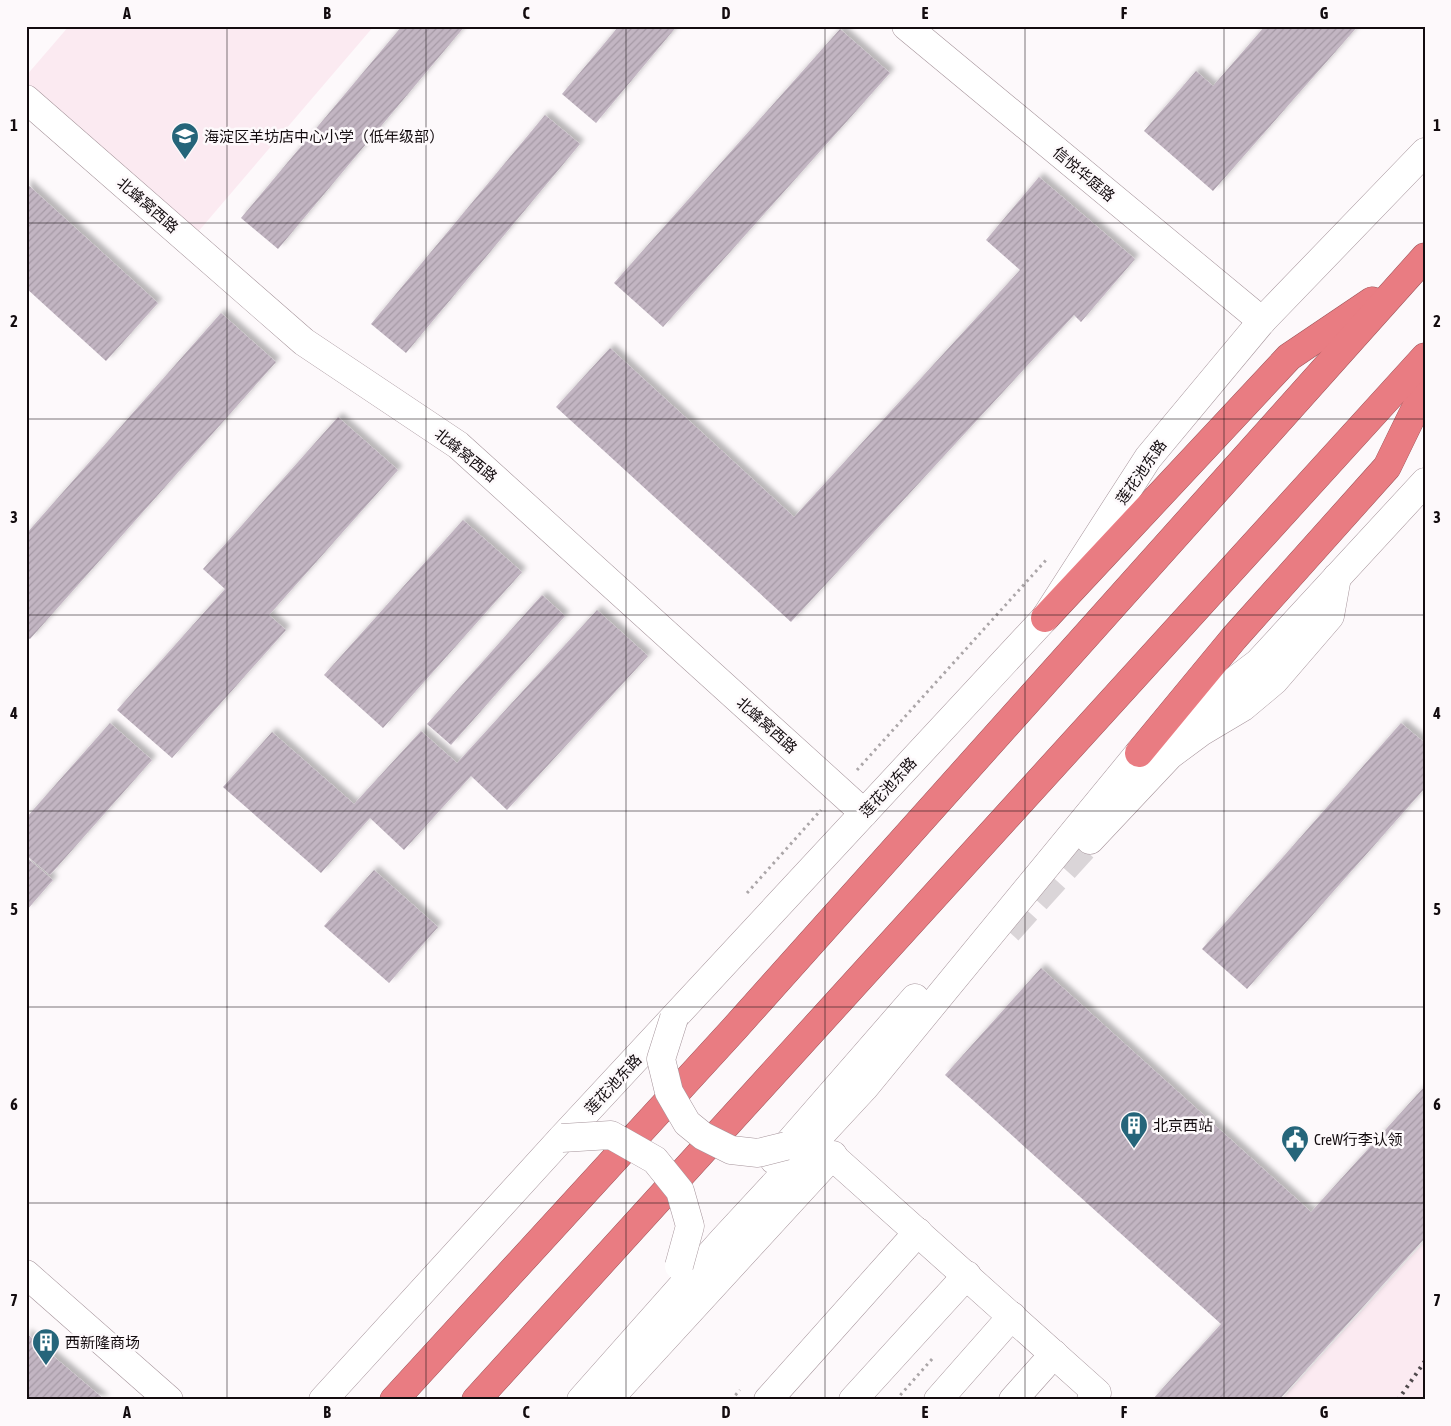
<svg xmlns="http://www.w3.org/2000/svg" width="1451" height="1426" font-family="'Asap Condensed','Noto Sans SC',sans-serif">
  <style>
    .built { fill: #fbeaf1 }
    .building { fill: url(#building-hatch); filter: url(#shadow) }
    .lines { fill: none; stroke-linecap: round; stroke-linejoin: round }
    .minor-tunnel { stroke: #dad5d8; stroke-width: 28; stroke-dasharray: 28 14; stroke-linecap: butt }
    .minor-casing { stroke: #a6949b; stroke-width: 29 }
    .highway-casing { stroke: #9e555a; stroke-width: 29 }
    .path { stroke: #aba6a8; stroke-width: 3; stroke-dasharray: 2.5 4; stroke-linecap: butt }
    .minor { stroke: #fff; stroke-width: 28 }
    .highway { stroke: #e97c82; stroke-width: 28 }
    .rail { stroke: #4e484b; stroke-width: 4; stroke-dasharray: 2.5 5; stroke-linecap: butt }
    .minor-bridge-casing { stroke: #a6949b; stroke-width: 29; stroke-linecap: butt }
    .minor-bridge { stroke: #fff; stroke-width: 28 }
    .grid { fill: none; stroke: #130c0f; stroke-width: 1; stroke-opacity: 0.55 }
    .labels { text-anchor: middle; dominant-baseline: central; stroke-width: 5; stroke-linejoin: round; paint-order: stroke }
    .poi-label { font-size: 15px; fill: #130c0f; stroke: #fdf9fb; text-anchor: start }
    .street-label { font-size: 15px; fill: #130c0f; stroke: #fdf9fb }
    .neatline { fill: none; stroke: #130c0f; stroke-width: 2 }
    .grid-label { font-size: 16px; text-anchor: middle; font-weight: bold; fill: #130c0f }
  </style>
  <defs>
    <pattern id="building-hatch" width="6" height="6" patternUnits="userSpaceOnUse" patternTransform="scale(1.25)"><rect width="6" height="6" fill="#c2b5c2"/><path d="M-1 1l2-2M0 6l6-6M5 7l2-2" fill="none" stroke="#a69aa6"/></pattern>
    <filter id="shadow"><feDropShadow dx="4.5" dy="-4.5" stdDeviation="2.5" flood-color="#0004"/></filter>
  </defs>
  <rect width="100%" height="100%" fill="#fdf9fb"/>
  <g class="built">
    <polygon points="69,26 374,26 197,233 26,87 26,76"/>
    <polygon points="1425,1241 1425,1400 1281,1400"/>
  </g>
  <g class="building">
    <polygon points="402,26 465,26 278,249 241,218"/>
    <polygon points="619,26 677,26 596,123 562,94"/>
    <polygon points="1265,26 1358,26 1213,191 1144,131 1196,71 1213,86"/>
    <polygon points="840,29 890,73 663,327 614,283"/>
    <polygon points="545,115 580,144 406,353 371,324"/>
    <polygon points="1039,177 1135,259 1081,322 1074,315 791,622 556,407 610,348 794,517 1020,270 986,240"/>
    <polygon points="26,183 158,303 106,361 26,288"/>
    <polygon points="221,313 276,362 30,639 26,637 26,534"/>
    <polygon points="338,417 398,470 269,615 286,630 172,758 117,710 225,589 203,569"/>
    <polygon points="463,520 522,572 383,728 324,675"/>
    <polygon points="542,595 565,616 451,745 427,724"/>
    <polygon points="597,610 648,656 507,810 471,776 404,850 370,818 321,873 223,787 272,732 354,804 421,731 457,763"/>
    <polygon points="110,723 152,760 50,875 26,855 26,818"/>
    <polygon points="1401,723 1425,743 1425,788 1247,989 1202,949"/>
    <polygon points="26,857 53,880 26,911"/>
    <polygon points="374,870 438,927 389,983 324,926"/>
    <polygon points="1041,968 1311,1212 1425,1086 1425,1238 1279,1400 1152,1400 1221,1324 945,1075"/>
    <polygon points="26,1333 105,1400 26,1400"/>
  </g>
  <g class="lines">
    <polyline class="minor-tunnel" points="1008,931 1083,848"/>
    <g class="minor-casing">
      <g id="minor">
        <polyline points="906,26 1262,321"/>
        <polyline points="26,99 304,342 458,445 864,813"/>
        <polyline points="1090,840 1170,755 1201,732 1243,707 1274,681 1330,616 1337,577"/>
        <polyline points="774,1160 915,998"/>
        <polyline points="791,1167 832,1156 1097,1393 1091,1400"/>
        <polyline points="26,1274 169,1400"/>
        <polyline points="323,1400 562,1138 1045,618 1148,458 1262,321 1425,152"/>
        <polyline points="581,1400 723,1240 864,1088 1139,753 1258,663 1425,482"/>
        <polyline points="608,1400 833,1155"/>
        <polyline points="768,1400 918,1232"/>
        <polyline points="853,1400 967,1275"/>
        <polyline points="938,1400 1012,1316"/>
        <polyline points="1013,1400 1054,1354"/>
      </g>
    </g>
    <g class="highway-casing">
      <g id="highway">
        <polyline points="1045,618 1289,357 1372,301"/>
        <polyline points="1139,753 1234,638 1387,467 1425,389"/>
        <polyline points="394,1400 735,1028 1425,257"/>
        <polyline points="476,1400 1425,357"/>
      </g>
    </g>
    <g class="path">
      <polyline points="857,770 1047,559"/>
      <polyline points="747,893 821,810"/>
      <polyline points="731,1400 740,1390"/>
      <polyline points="896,1400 933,1358"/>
    </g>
    <use href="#minor" class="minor"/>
    <use href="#highway" class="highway"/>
    <polyline class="rail" points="1398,1400 1425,1361"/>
    <g class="minor-bridge-casing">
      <g id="minor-bridge">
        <polyline points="674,1018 661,1059 669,1092 687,1123 703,1136 731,1150 758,1153 786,1146"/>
        <polyline points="562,1138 611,1135 655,1160 680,1191 690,1226 679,1266"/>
      </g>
    </g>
    <use href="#minor-bridge" class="minor-bridge"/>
  </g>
  <path class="grid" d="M227,26V1400M426,26V1400M626,26V1400M825,26V1400M1025,26V1400M1224,26V1400M26,223H1425M26,419H1425M26,615H1425M26,811H1425M26,1007H1425M26,1203H1425"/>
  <defs>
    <g id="school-pin" transform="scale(1.4375)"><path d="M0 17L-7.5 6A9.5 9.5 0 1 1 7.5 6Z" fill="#25657a" stroke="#fdf9fb"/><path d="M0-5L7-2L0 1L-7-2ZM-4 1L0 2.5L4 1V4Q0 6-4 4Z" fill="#fff"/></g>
    <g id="building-pin" transform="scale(1.4375)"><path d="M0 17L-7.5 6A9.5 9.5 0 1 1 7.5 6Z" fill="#25657a" stroke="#fdf9fb"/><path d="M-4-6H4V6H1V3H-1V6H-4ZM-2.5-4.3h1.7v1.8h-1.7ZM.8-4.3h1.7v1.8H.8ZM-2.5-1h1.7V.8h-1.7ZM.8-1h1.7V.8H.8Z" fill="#fff"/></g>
    <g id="civic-pin" transform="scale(1.4375)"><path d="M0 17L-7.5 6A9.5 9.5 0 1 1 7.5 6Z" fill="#25657a" stroke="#fdf9fb"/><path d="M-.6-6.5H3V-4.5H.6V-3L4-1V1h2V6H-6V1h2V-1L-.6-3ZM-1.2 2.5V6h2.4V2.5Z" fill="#fff"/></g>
  </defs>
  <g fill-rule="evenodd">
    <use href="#school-pin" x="185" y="136"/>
    <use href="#building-pin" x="1134" y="1125"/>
    <use href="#civic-pin" x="1295" y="1139"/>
    <use href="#building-pin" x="46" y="1342"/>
  </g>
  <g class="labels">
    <g class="poi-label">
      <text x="204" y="136">海淀区羊坊店中心小学（低年级部）</text>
      <text x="1153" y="1125">北京西站</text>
      <text x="1314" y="1139">CreW行李认领</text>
      <text x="65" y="1342">西新隆商场</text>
    </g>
    <g class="street-label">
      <text transform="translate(1084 174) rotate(40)">信悦华庭路</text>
      <text transform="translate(148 205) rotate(41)">北蜂窝西路</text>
      <text transform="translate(466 455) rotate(39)">北蜂窝西路</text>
      <text transform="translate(1141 472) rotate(-55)">莲花池东路</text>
      <text transform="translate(767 725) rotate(42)">北蜂窝西路</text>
      <text transform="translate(888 787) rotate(-47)">莲花池东路</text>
      <text transform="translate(613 1084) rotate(-47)">莲花池东路</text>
    </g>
  </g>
  <rect width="1451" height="1426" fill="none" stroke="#fdf9fb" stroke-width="55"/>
  <rect x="28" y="28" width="1396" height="1370" class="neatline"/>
  <g class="grid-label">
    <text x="127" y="19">A</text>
    <text x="327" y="19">B</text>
    <text x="526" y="19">C</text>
    <text x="726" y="19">D</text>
    <text x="925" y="19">E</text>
    <text x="1124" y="19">F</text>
    <text x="1324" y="19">G</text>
    <text x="14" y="131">1</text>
    <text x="1437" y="131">1</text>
    <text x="14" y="327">2</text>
    <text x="1437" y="327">2</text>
    <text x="14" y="523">3</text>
    <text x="1437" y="523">3</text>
    <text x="14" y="719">4</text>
    <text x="1437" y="719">4</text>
    <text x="14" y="915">5</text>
    <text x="1437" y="915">5</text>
    <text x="14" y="1110">6</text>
    <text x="1437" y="1110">6</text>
    <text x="14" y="1306">7</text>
    <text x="1437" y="1306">7</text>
    <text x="127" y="1418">A</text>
    <text x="327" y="1418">B</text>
    <text x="526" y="1418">C</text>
    <text x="726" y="1418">D</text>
    <text x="925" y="1418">E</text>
    <text x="1124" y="1418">F</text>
    <text x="1324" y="1418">G</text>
  </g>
</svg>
